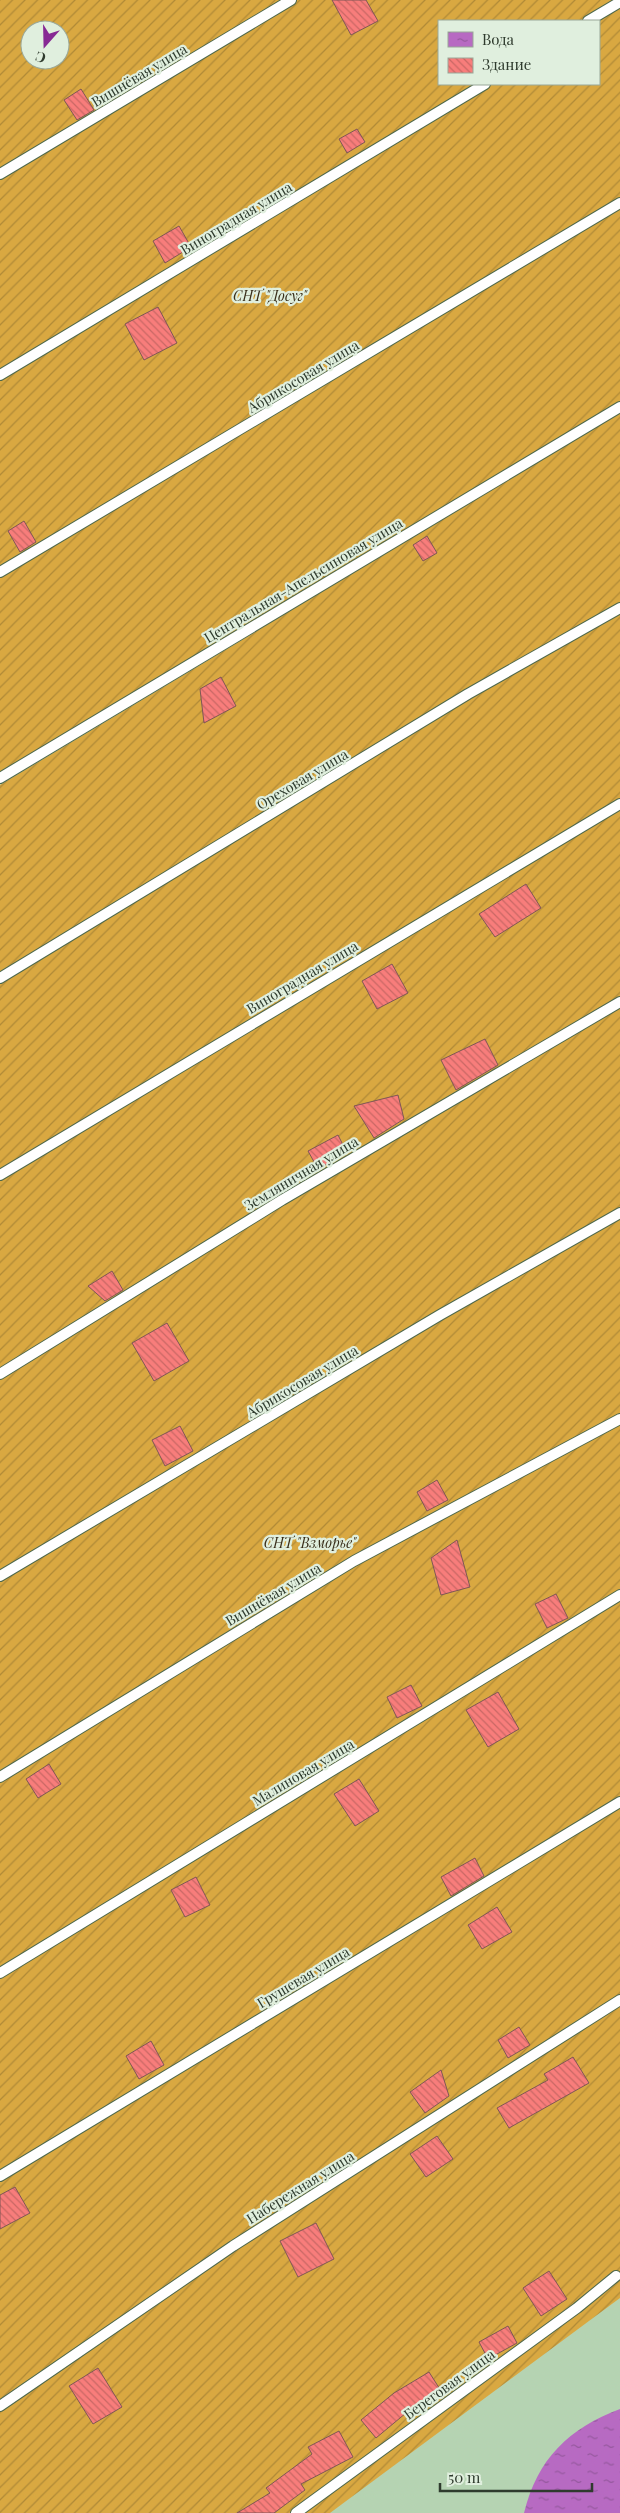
<svg xmlns="http://www.w3.org/2000/svg" width="620" height="2513" font-family="'Playfair Display',serif">
  <style>
    .garden { fill: url(#garden-furrows); fill-rule: evenodd }
    .water { fill: url(#water-ripples) }
    .building { fill: url(#building-back-hatch); stroke: #7f5755 }
    .lines { fill: none; stroke-linecap: round; stroke-linejoin: round }
    .lane-casing { stroke: #4e684c; stroke-width: 12 }
    .lane { stroke: #fff; stroke-width: 10 }
    .labels { text-anchor: middle; dominant-baseline: central; stroke-width: 4.5; stroke-linejoin: round; paint-order: stroke }
    .street-label { font-size: 14px; fill: #2f3b2e; stroke: #e0efde }
    .park-label { font-size: 14px; font-style: italic; fill: #392e1a; stroke: #e0efde }
  </style>
  <defs>
    <pattern id="garden-furrows" width="10" height="10" patternUnits="userSpaceOnUse" patternTransform="scale(1.25)"><rect width="10" height="10" fill="#d9a841"/><path d="M-1 1l2-2M0 10L10 0M9 11l2-2" fill="none" stroke="#b08a37"/></pattern>
    <pattern id="water-ripples" width="26" height="14" patternUnits="userSpaceOnUse" patternTransform="scale(1.25)"><rect width="26" height="14" fill="#b76ac2"/><path d="M2 4q2-2 4 0t4 0M15 11q2-2 4 0t4 0" fill="none" stroke="#95589e"/></pattern>
    <pattern id="building-back-hatch" width="6" height="6" patternUnits="userSpaceOnUse" patternTransform="scale(1.25)"><rect width="6" height="6" fill="#f87d7b"/><path d="M-1 5l2 2M0 0l6 6M5-1l2 2" fill="none" stroke="#c96865"/></pattern>
  </defs>
  <rect width="100%" height="100%" fill="#b5d3b2"/>
  <g class="garden">
    <path d="M0,0H620V402L0,773ZM439,21H599V84H439ZM30,30H60V60H30Z"/>
    <polygon points="620,413 620,2298 330,2513 0,2513 0,785"/>
  </g>
  <path class="water" d="M620,2409V2513H524C537,2459 569,2428 620,2409Z"/>
  <g class="building">
    <polygon points="332,0 366,0 378,21 351,35"/>
    <polygon points="81,89 94,110 77,120 64,100"/>
    <polygon points="357,129 365,142 347,153 339,139"/>
    <polygon points="179,226 191,247 165,263 153,241"/>
    <polygon points="158,307 177,343 144,360 125,324"/>
    <polygon points="24,521 36,542 20,552 8,531"/>
    <polygon points="427,536 437,553 423,561 413,545"/>
    <polygon points="221,677 236,706 204,723 200,689"/>
    <polygon points="526,884 541,908 495,937 479,914"/>
    <polygon points="392,964 408,993 377,1009 362,981"/>
    <polygon points="485,1039 498,1065 456,1090 441,1060"/>
    <polygon points="398,1095 404,1119 374,1138 354,1106"/>
    <polygon points="338,1135 347,1153 318,1169 308,1151"/>
    <polygon points="112,1271 123,1290 105,1301 88,1286"/>
    <polygon points="167,1323 189,1361 154,1381 132,1343"/>
    <polygon points="180,1426 193,1451 165,1466 152,1440"/>
    <polygon points="437,1480 448,1500 427,1511 417,1492"/>
    <polygon points="457,1540 470,1587 441,1595 431,1558"/>
    <polygon points="556,1594 568,1618 547,1628 535,1604"/>
    <polygon points="411,1685 422,1706 397,1718 387,1697"/>
    <polygon points="498,1692 519,1729 488,1747 466,1710"/>
    <polygon points="49,1764 61,1784 38,1798 26,1779"/>
    <polygon points="359,1779 379,1811 355,1826 334,1794"/>
    <polygon points="475,1858 484,1876 451,1896 441,1877"/>
    <polygon points="196,1877 210,1905 185,1917 171,1890"/>
    <polygon points="497,1907 512,1932 482,1949 468,1925"/>
    <polygon points="519,2027 530,2045 508,2058 498,2040"/>
    <polygon points="151,2041 164,2065 139,2079 126,2056"/>
    <polygon points="573,2057 589,2083 509,2128 497,2108 548,2080 544,2074"/>
    <polygon points="441,2070 449,2096 425,2113 410,2092"/>
    <polygon points="437,2136 453,2159 426,2177 410,2154"/>
    <polygon points="15,2187 30,2213 0,2229 0,2195"/>
    <polygon points="316,2223 334,2259 298,2277 280,2241"/>
    <polygon points="549,2271 567,2299 541,2316 523,2288"/>
    <polygon points="508,2326 517,2343 488,2359 479,2342"/>
    <polygon points="98,2368 122,2407 93,2424 69,2386"/>
    <polygon points="429,2372 443,2394 414,2411 412,2408 376,2438 361,2420 394,2393"/>
    <polygon points="339,2431 353,2457 301,2484 305,2490 274,2513 237,2513 270,2493 266,2488 312,2454 308,2447"/>
  </g>
  <g class="lines">
    <g class="lane-casing">
      <g id="lane">
        <polyline points="588,21 620,2"/>
        <polyline points="0,174 291,0"/>
        <polyline points="0,375 485,84"/>
        <polyline points="0,572 620,203"/>
        <polyline points="0,778 620,407"/>
        <polyline points="0,978 468,694 620,608"/>
        <polyline points="0,1175 620,804"/>
        <polyline points="0,1374 282,1200 620,1002"/>
        <polyline points="0,1576 440,1315 620,1213"/>
        <polyline points="0,1777 354,1561 620,1419"/>
        <polyline points="0,1973 620,1595"/>
        <polyline points="0,2176 620,1802"/>
        <polyline points="0,2406 233,2246 620,2000"/>
        <polyline points="296,2513 577,2308 616,2276"/>
      </g>
    </g>
    <use href="#lane" class="lane"/>
  </g>
  <g class="labels">
    <g class="street-label">
      <text transform="translate(139 75) rotate(-31)">Вишнёвая улица</text>
      <text transform="translate(236 218) rotate(-31)">Виноградная улица</text>
      <text transform="translate(303 376) rotate(-31)">Абрикосовая улица</text>
      <text transform="translate(303 580) rotate(-31)">Центральная-Апельсиновая улица</text>
      <text transform="translate(302 779) rotate(-31)">Ореховая улица</text>
      <text transform="translate(302 977) rotate(-31)">Виноградная улица</text>
      <text transform="translate(301 1173) rotate(-31)">Земляничная улица</text>
      <text transform="translate(302 1381) rotate(-31)">Абрикосовая улица</text>
      <text transform="translate(273 1594) rotate(-31)">Вишнёвая улица</text>
      <text transform="translate(303 1772) rotate(-31)">Малиновая улица</text>
      <text transform="translate(303 1977) rotate(-31)">Грушевая улица</text>
      <text transform="translate(300 2187) rotate(-32)">Набережная улица</text>
      <text transform="translate(449 2384) rotate(-36)">Береговая улица</text>
    </g>
    <g class="park-label">
      <text x="270" y="295">СНТ "Досуг"</text>
      <text x="310" y="1542">СНТ "Взморье"</text>
    </g>
  </g>
  <rect x="438" y="20" width="162" height="65" fill="#e0efde" stroke="#99a798"/>
  <rect x="448" y="32" width="25" height="15" fill="url(#water-ripples)" stroke="#99a798"/>
  <text x="482" y="45" font-size="15" fill="#2f3b2e">Вода</text>
  <rect x="448" y="58" width="25" height="15" fill="url(#building-back-hatch)" stroke="#99a798"/>
  <text x="482" y="70" font-size="15" fill="#2f3b2e">Здание</text>
  <g transform="translate(45 45) rotate(200)"><circle r="24" fill="#e0efde" stroke="#99a798"/>
  <path d="M0-4L9 19L0 12L-9 19Z" fill="#872994"/>
  <text y="-8" font-size="14" font-weight="bold" text-anchor="middle" fill="#2f3b2e">С</text>
  </g>
  <path d="M440 2483v8h152v-8" fill="none" stroke="#2f3b2e" stroke-width="2.5"/>
  <text x="448" y="2483" font-size="15" fill="#2f3b2e" stroke="#e0efde" stroke-width="4" paint-order="stroke">50 m</text>
</svg>
